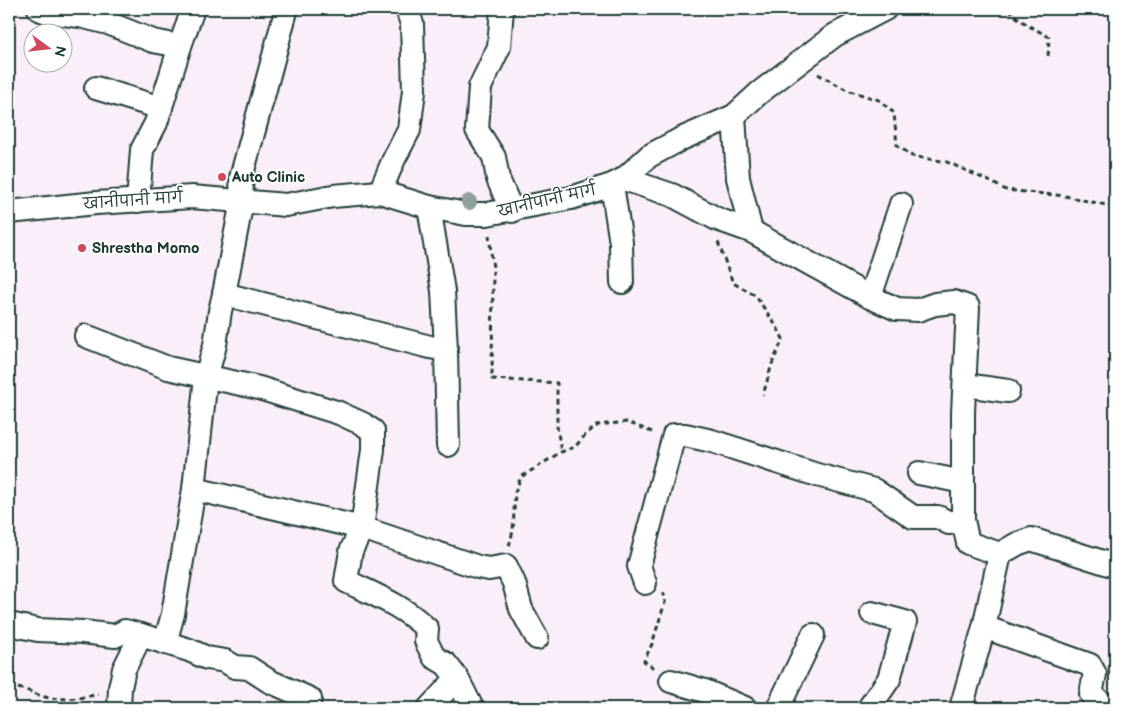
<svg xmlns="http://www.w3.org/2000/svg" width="1124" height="717" font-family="'Balsamiq Sans','Playpen Sans Deva',sans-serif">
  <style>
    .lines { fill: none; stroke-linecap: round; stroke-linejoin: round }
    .minor-casing { stroke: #1f3d34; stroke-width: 26 }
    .path { stroke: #1f3d34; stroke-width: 3; stroke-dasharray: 5 4; stroke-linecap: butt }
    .minor { stroke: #fff; stroke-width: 22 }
    .tree { fill: #90a09c }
    .poi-dot { fill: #d1495b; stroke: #fff; stroke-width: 2 }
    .labels { text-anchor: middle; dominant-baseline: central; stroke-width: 4; stroke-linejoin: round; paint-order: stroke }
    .poi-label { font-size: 15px; font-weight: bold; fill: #1f3d34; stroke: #fff; text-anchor: start }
    .street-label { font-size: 15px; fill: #1f3d34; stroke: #fff }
  </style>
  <rect width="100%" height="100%" fill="#faeefa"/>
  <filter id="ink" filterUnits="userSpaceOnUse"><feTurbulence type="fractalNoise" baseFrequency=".02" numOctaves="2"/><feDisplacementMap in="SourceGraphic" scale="10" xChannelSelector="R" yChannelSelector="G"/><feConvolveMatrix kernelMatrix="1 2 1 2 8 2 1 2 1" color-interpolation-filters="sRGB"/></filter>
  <g filter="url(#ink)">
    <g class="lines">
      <g class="minor-casing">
        <g id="minor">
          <polyline points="39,9 47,12 80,16 108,23 153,41 180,46 193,9"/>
          <polyline points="502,9 499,47 480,87 477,130 494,157 498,179 512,211"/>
          <polyline points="96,88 161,108"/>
          <polyline points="734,116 738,178 751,231"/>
          <polyline points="624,179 672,195 717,219 751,231 870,297 897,309 918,310 935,304 954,302 968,307 963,413 963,520 968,543 1000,554 984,627 1090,665 1095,674 1091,694 1108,708"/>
          <polyline points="612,185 621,243 622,282"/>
          <polyline points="380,192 394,159 409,130 414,91 412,24 407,9"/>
          <polyline points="138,201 142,150 156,123 180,46"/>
          <polyline points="9,212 96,203 192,197 286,205 333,196 380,192 429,207 466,214 487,214 571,198 612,185 624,179 649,156 681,139 734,116 759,93 835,35 885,9"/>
          <polyline points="224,294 430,347 446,350 443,291 429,207"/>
          <polyline points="870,297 901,204"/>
          <path d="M86,336L168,368L259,388L339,413L363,424L373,431V450L362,528L351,551L346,581C375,595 404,606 427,629L426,641L434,657L446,664L457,678L472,708"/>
          <polyline points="446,350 448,445"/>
          <polyline points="965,385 1008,391"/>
          <polyline points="919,473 963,482"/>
          <polyline points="194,489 362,528 478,567 489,569 506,566 514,583 521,609 537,638"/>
          <polyline points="1000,554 1017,544 1031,539 1115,566"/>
          <polyline points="645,583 639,566 674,435 685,435 712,441 817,475 874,490 913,517 938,517 949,523 963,520"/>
          <polyline points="9,624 38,630 83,632 115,636 125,631 141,635 189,650 207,658 225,661 235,667 249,668 269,681 310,699"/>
          <polyline points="165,643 173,614 194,489 206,377 215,345 220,311 224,294 242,201 241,178 286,11"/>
          <polyline points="671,681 705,691 745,708"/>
          <polyline points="119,708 120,688 124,669 141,635"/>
          <polyline points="429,708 457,678"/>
          <polyline points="778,708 813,635"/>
          <polyline points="869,708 889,679 905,622 872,613"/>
          <polyline points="961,708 984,627"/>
        </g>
      </g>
      <g class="path">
        <path d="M1009,9C1020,23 1034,28 1049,37L1048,57"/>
        <polyline points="818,74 847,90 879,100 894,113 897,145 912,156 947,162 987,180 1006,190 1065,196 1115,207"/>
        <polyline points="489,235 493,268 492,379 557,383 557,426 561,452"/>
        <polyline points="718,242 733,283 755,295 777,327 783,339 772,364 763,395"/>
        <polyline points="509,546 513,531 515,492 521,477 561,452 575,447 586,434 598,425 627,422 652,432"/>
        <polyline points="654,668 644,661 652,644 666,599 663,593"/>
        <path d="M9,689C24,685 36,697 51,698C66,700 83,698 98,694"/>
      </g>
      <use href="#minor" class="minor"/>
    </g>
    <circle class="tree" cx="469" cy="202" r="8"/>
  </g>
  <g class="poi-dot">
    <circle cx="222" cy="177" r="5"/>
    <circle cx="82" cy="248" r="5"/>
  </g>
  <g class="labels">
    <g class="poi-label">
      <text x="232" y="177">Auto Clinic</text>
      <text x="92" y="248">Shrestha Momo</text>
    </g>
    <g class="street-label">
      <text transform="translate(133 201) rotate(-4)">खानीपानी मार्ग</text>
      <text transform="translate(547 201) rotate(-13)">खानीपानी मार्ग</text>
    </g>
  </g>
  <rect width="1124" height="717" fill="none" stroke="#fff" stroke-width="30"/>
  <rect x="15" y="15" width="1094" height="687" fill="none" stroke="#1f3d34" stroke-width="2" filter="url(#ink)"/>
  <g transform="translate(48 48) rotate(105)"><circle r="24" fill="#ffffff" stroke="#a5b1ae"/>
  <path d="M0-4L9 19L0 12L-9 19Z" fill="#d1495b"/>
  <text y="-8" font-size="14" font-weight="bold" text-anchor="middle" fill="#1f3d34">N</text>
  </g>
</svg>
